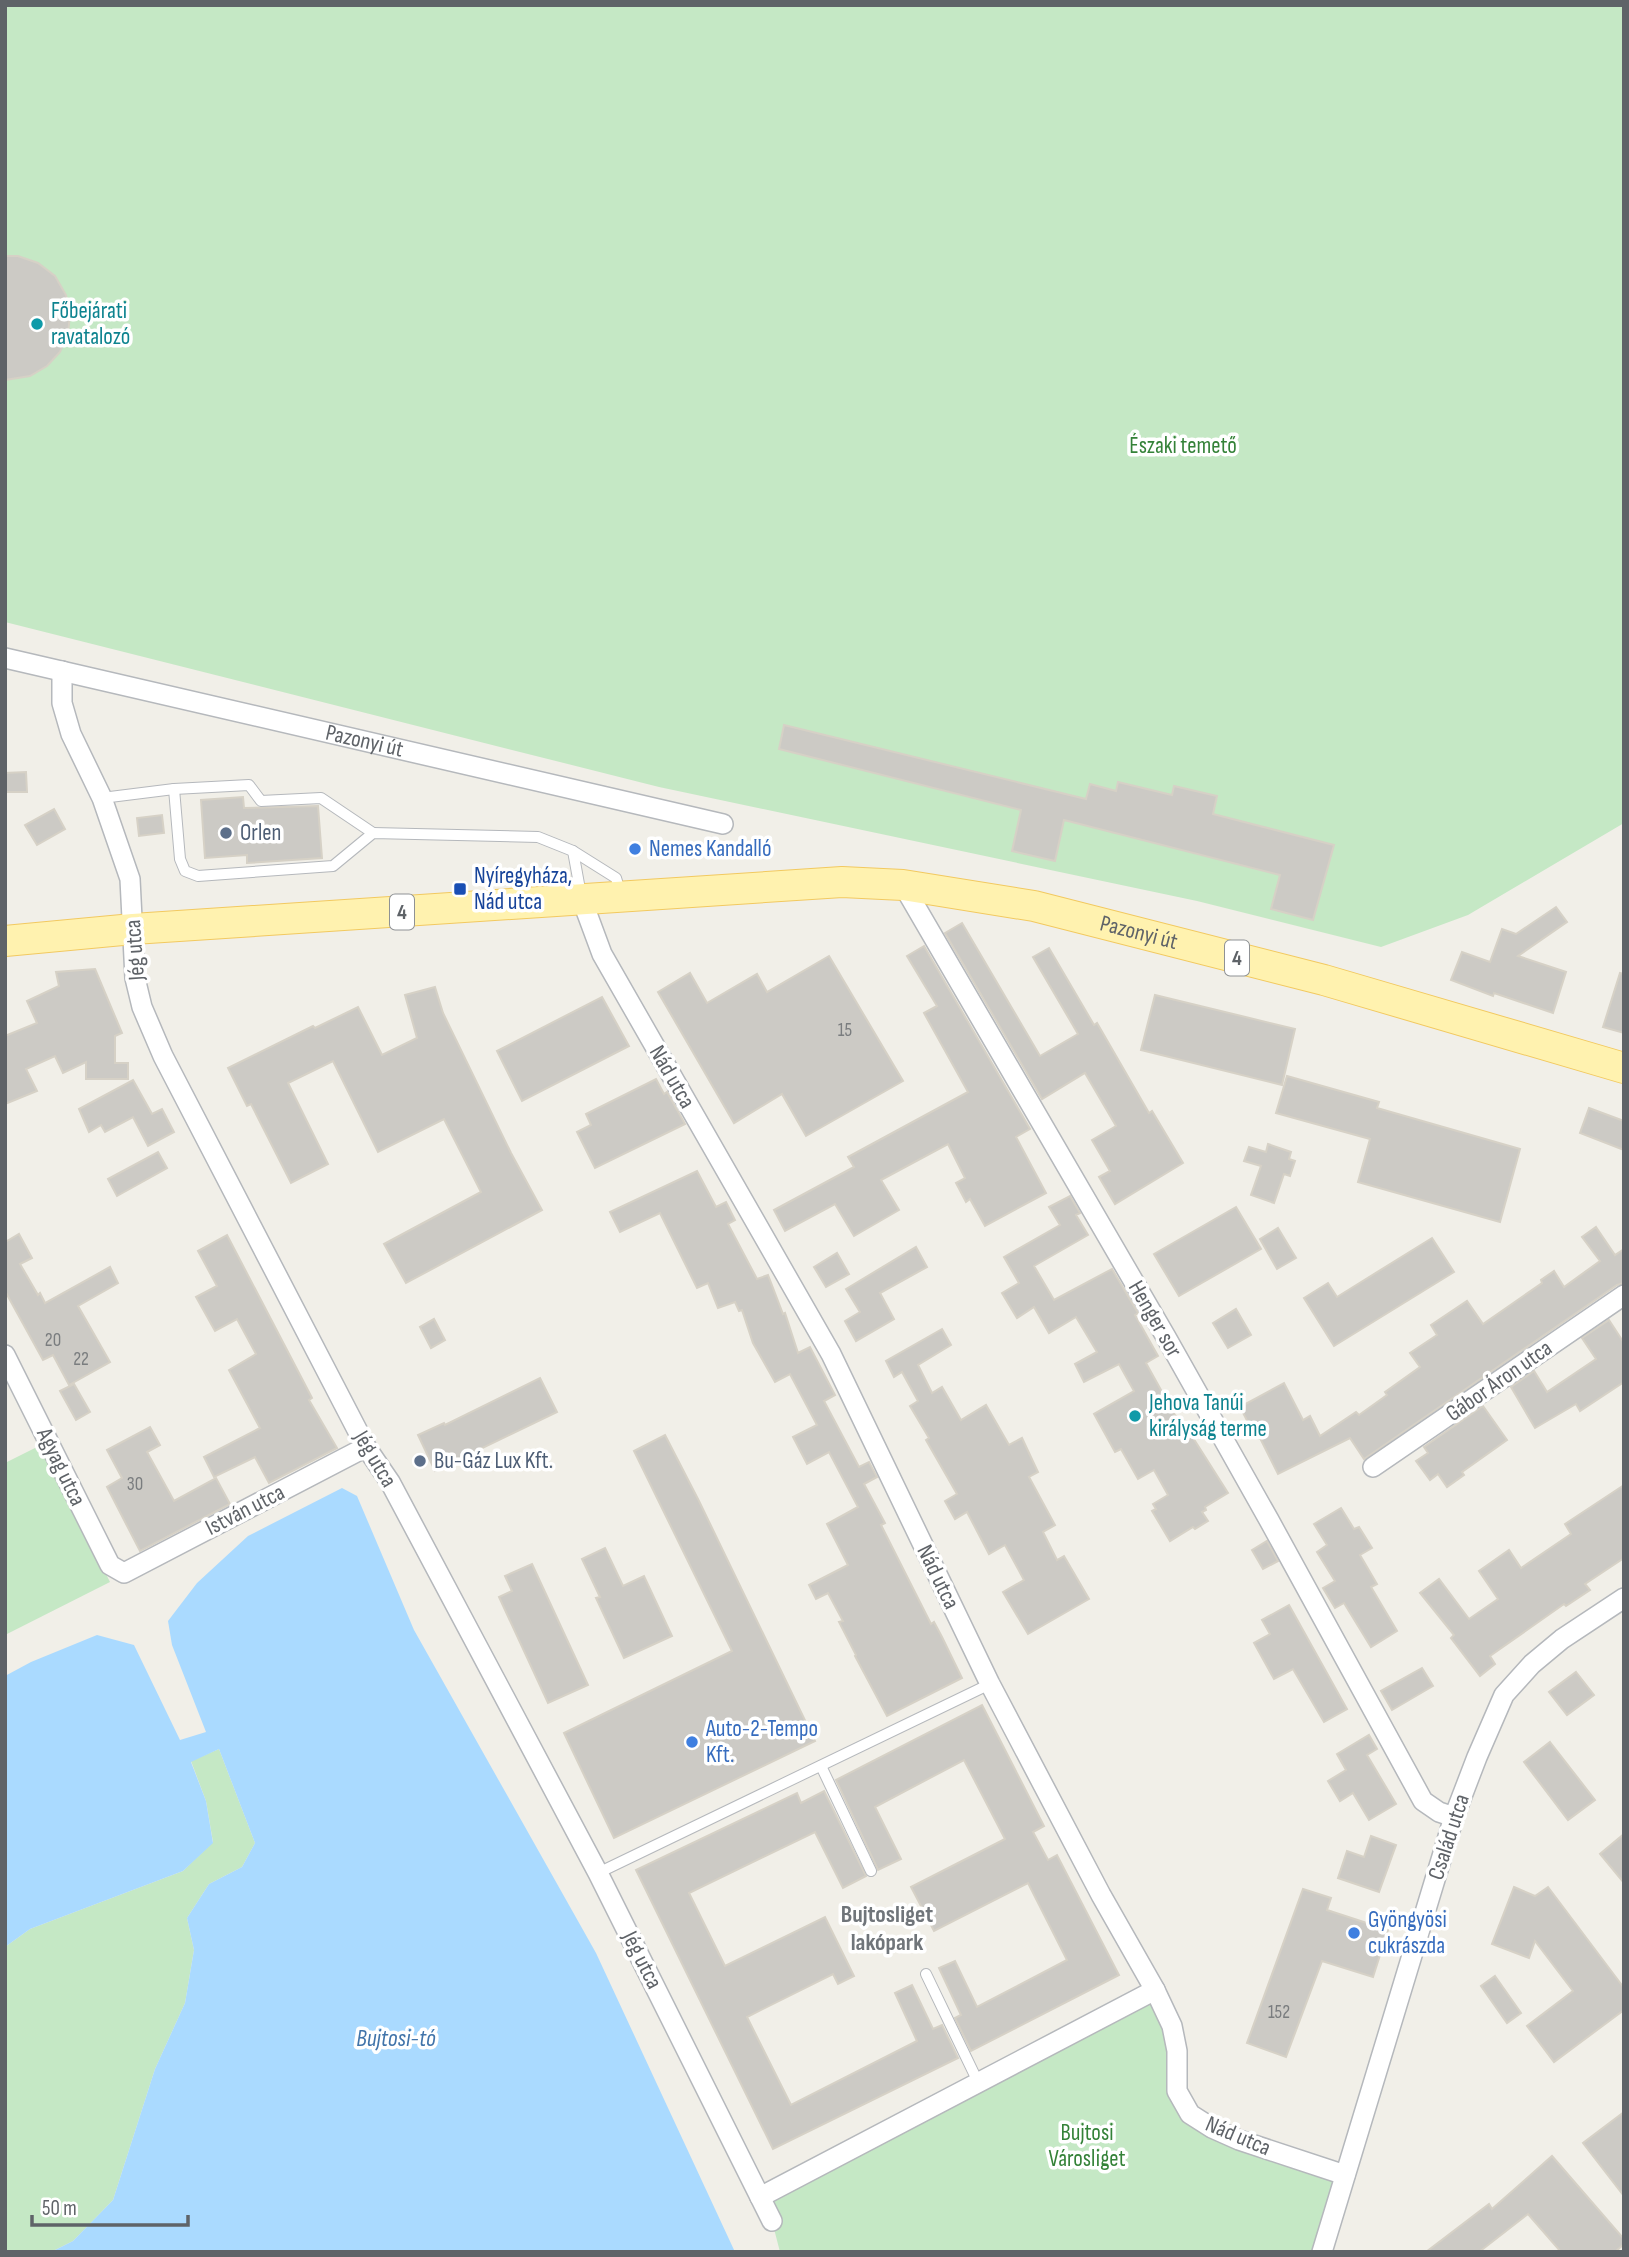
<svg xmlns="http://www.w3.org/2000/svg" width="1629" height="2257" font-family="'Sofia Sans Condensed',sans-serif">
  <style>
    .green { fill: #c5e8c5 }
    .water { fill: #aadaff }
    .building { fill: #cccac5; stroke: #d6d1c6; stroke-width: 2 }
    .lines { fill: none; stroke-linecap: round; stroke-linejoin: round }
    .lane-casing { stroke: #b5b8bc; stroke-width: 12 }
    .street-casing { stroke: #b5b8bc; stroke-width: 22 }
    .primary-casing { stroke: #f2c960; stroke-width: 32 }
    .lane { stroke: #fff; stroke-width: 10 }
    .street { stroke: #fff; stroke-width: 19 }
    .primary { stroke: #fff2af; stroke-width: 30 }
    .culture-dot { fill: #0f9aa8; stroke: #fff; stroke-width: 2.5 }
    .service-dot { fill: #5c6f8a; stroke: #fff; stroke-width: 2.5 }
    .shop-dot { fill: #3f7fe0; stroke: #fff; stroke-width: 2.5 }
    .transit-dot { fill: #1a4fb4; stroke: #fff; stroke-width: 2.5 }
    .labels { text-anchor: middle; dominant-baseline: central; stroke-width: 7; stroke-linejoin: round; paint-order: stroke }
    .number-label { font-size: 19px; fill: #7a7d7f }
    .shield { fill: #fff; stroke: #8f9295; stroke-width: 2 }
    .shield-label { font-size: 21px; font-weight: bold; fill: #5f6368 }
    .culture-label { font-size: 23px; fill: #0d838f; stroke: #fff; text-anchor: start }
    .park-label { font-size: 23px; fill: #348238; stroke: #fff }
    .street-label { font-size: 23px; fill: #5f6368; stroke: #fff }
    .service-label { font-size: 23px; fill: #4e5e75; stroke: #fff; text-anchor: start }
    .shop-label { font-size: 23px; fill: #366cbe; stroke: #fff; text-anchor: start }
    .transit-label { font-size: 23px; fill: #164399; stroke: #fff; text-anchor: start }
    .neighbourhood-label { font-size: 24px; font-weight: bold; fill: #70757a; stroke: #fff }
    .water-label { font-size: 24px; font-style: italic; fill: #4174aa; stroke: #fff }
  </style>
  <rect width="100%" height="100%" fill="#f1efe8"/>
  <g class="green">
    <polygon points="5,5 1624,5 1624,823 1468,915 1381,947 1197,901 659,787 5,622"/>
    <polygon points="41,1445 110,1582 5,1635 5,1463"/>
    <polygon points="219,1749 255,1843 242,1867 209,1884 187,1918 194,1950 185,2003 155,2069 113,2200 73,2241 51,2252 5,2252 5,1947 30,1929 183,1871 213,1842 206,1801 191,1761"/>
    <polygon points="1155,1990 1191,2114 1345,2175 1321,2252 780,2252 772,2221 760,2197"/>
  </g>
  <polygon class="water" points="342,1488 357,1496 414,1630 596,1953 735,2252 51,2252 73,2241 113,2200 155,2069 185,2003 194,1950 187,1918 209,1884 242,1867 255,1843 219,1749 191,1762 206,1801 213,1843 183,1871 30,1929 5,1947 5,1676 31,1662 97,1635 134,1645 180,1740 206,1732 172,1645 168,1621 197,1583 248,1536"/>
  <g class="building">
    <polygon points="5,256 18,256 38,263 55,276 66,295 70,314 68,334 60,352 47,366 30,376 5,380"/>
    <polygon points="784,725 1086,799 1090,784 1116,791 1118,782 1172,795 1174,786 1217,796 1213,814 1334,845 1313,920 1271,909 1280,875 1064,820 1055,861 1012,851 1021,810 779,749"/>
    <polygon points="26,772 27,792 5,792 5,773"/>
    <polygon points="243,797 244,808 318,806 322,858 247,863 247,855 205,858 201,800"/>
    <polygon points="54,809 65,829 37,845 25,825"/>
    <polygon points="162,815 164,833 139,836 137,818"/>
    <polygon points="1556,907 1567,922 1518,956 1566,972 1553,1013 1494,993 1493,996 1451,980 1462,952 1490,962 1502,929 1516,934"/>
    <polygon points="962,923 1040,1056 1078,1034 1033,957 1049,948 1094,1025 1097,1023 1149,1113 1152,1111 1183,1163 1115,1204 1099,1177 1110,1171 1092,1140 1116,1126 1085,1073 1042,1099 945,933"/>
    <polygon points="924,946 1030,1129 1016,1137 1046,1193 985,1226 970,1199 966,1202 956,1183 965,1178 948,1144 881,1180 899,1210 854,1236 835,1204 785,1231 774,1210 854,1167 848,1157 968,1092 924,1013 937,1006 907,956"/>
    <polygon points="829,956 903,1081 806,1136 782,1094 734,1123 658,992 690,973 707,1003 757,974 767,992"/>
    <polygon points="95,969 122,1033 115,1036 115,1063 128,1063 128,1079 86,1079 86,1062 63,1073 55,1056 26,1069 37,1091 5,1104 5,1036 37,1023 27,1001 59,986 56,972"/>
    <polygon points="1620,973 1624,974 1624,1033 1603,1027"/>
    <polygon points="435,987 443,1013 511,1153 542,1210 406,1283 384,1244 481,1192 444,1119 378,1152 333,1061 288,1083 328,1164 291,1183 251,1104 247,1106 228,1068 313,1026 315,1028 358,1007 382,1055 417,1038 405,995"/>
    <polygon points="1155,995 1295,1029 1282,1085 1141,1050"/>
    <polygon points="602,997 629,1046 522,1101 497,1051"/>
    <polygon points="1287,1076 1379,1102 1377,1108 1520,1149 1500,1222 1358,1182 1370,1139 1276,1113"/>
    <polygon points="656,1079 664,1094 667,1092 685,1124 595,1168 577,1132 591,1125 586,1114"/>
    <polygon points="133,1080 152,1114 162,1109 174,1132 148,1146 133,1117 105,1132 101,1125 89,1132 79,1109"/>
    <polygon points="1589,1108 1624,1121 1624,1150 1580,1133"/>
    <polygon points="1268,1144 1291,1152 1289,1159 1295,1161 1290,1176 1284,1174 1274,1203 1251,1195 1261,1166 1244,1161 1249,1147 1266,1152"/>
    <polygon points="158,1152 167,1168 117,1196 108,1179"/>
    <polygon points="697,1171 716,1207 726,1202 735,1220 728,1224 757,1279 768,1275 783,1314 785,1313 798,1353 810,1347 835,1395 824,1401 859,1467 869,1462 877,1477 864,1484 885,1523 881,1525 931,1624 934,1622 942,1637 962,1678 887,1716 855,1656 856,1655 839,1622 843,1621 828,1593 816,1599 809,1585 848,1565 827,1524 858,1507 829,1452 807,1464 793,1437 817,1425 790,1374 775,1382 753,1343 742,1310 739,1311 735,1302 718,1308 708,1283 697,1288 660,1213 620,1232 610,1212"/>
    <polygon points="1070,1196 1080,1213 1076,1215 1088,1235 1034,1266 1054,1300 1112,1269 1138,1313 1135,1315 1158,1356 1146,1363 1186,1435 1190,1433 1228,1493 1205,1507 1206,1510 1202,1512 1208,1521 1195,1529 1193,1527 1170,1541 1152,1511 1156,1509 1153,1504 1168,1495 1154,1470 1138,1479 1121,1449 1115,1452 1094,1414 1134,1391 1119,1364 1084,1382 1075,1364 1097,1352 1076,1317 1049,1333 1034,1307 1017,1318 1002,1293 1019,1283 1004,1257 1060,1225 1049,1207"/>
    <polygon points="1236,1207 1261,1249 1179,1296 1154,1254"/>
    <polygon points="1596,1227 1615,1255 1624,1249 1624,1283 1617,1285 1364,1459 1350,1438 1278,1474 1257,1432 1254,1434 1240,1407 1284,1383 1303,1420 1310,1416 1320,1436 1356,1412 1359,1415 1387,1395 1385,1392 1420,1367 1410,1353 1437,1335 1431,1325 1467,1301 1483,1324 1542,1283 1541,1280 1554,1271 1564,1287 1600,1261 1582,1237"/>
    <polygon points="1278,1228 1296,1258 1277,1269 1260,1239"/>
    <polygon points="19,1234 32,1258 20,1264 38,1295 40,1293 45,1303 110,1267 118,1283 78,1306 110,1362 69,1385 53,1355 43,1360 5,1291 5,1238 7,1241"/>
    <polygon points="227,1235 312,1398 309,1400 337,1448 269,1483 255,1457 214,1477 204,1457 260,1428 229,1370 256,1354 237,1319 215,1331 196,1297 217,1286 198,1251"/>
    <polygon points="1432,1238 1454,1272 1334,1346 1304,1298 1328,1283 1337,1297"/>
    <polygon points="916,1247 927,1267 880,1293 894,1319 856,1341 845,1321 860,1312 846,1289"/>
    <polygon points="837,1253 849,1274 826,1287 814,1267"/>
    <polygon points="1236,1309 1251,1335 1228,1348 1213,1323"/>
    <polygon points="434,1319 445,1340 431,1348 420,1327"/>
    <polygon points="1609,1320 1624,1343 1624,1382 1580,1411 1576,1404 1535,1428 1511,1387 1534,1371 1547,1392 1596,1359 1582,1338"/>
    <polygon points="942,1329 951,1345 918,1365 932,1393 942,1387 961,1420 986,1405 1009,1445 1022,1438 1038,1472 1029,1477 1055,1525 1043,1532 1057,1560 1064,1556 1089,1599 1028,1634 1003,1592 1024,1580 1005,1545 989,1554 967,1512 955,1519 945,1501 957,1494 926,1440 929,1438 910,1406 918,1401 902,1372 894,1377 886,1361"/>
    <polygon points="540,1378 557,1412 435,1471 418,1435 444,1423 445,1425"/>
    <polygon points="74,1384 90,1412 76,1420 60,1391"/>
    <polygon points="1483,1406 1507,1440 1462,1472 1464,1475 1447,1487 1438,1474 1430,1480 1416,1461 1428,1453 1424,1447"/>
    <polygon points="150,1427 160,1445 147,1452 174,1501 216,1478 230,1504 140,1551 107,1487 122,1478 107,1450"/>
    <polygon points="665,1435 699,1501 815,1741 614,1838 564,1733 732,1651 634,1451"/>
    <polygon points="1624,1485 1624,1558 1585,1584 1590,1590 1566,1606 1564,1604 1490,1656 1495,1664 1480,1676 1451,1638 1454,1635 1420,1593 1439,1579 1469,1619 1498,1599 1479,1571 1509,1550 1521,1568 1571,1534 1565,1524"/>
    <polygon points="1341,1508 1354,1529 1359,1527 1372,1548 1360,1555 1377,1584 1371,1587 1397,1631 1371,1647 1344,1603 1335,1608 1323,1588 1335,1581 1317,1552 1327,1545 1314,1524"/>
    <polygon points="1267,1541 1278,1561 1263,1569 1252,1550"/>
    <polygon points="605,1548 623,1586 644,1576 672,1636 624,1658 596,1598 600,1597 582,1559"/>
    <polygon points="532,1564 588,1685 548,1703 499,1597 512,1591 505,1576"/>
    <polygon points="1289,1605 1347,1709 1324,1722 1293,1669 1274,1679 1254,1643 1270,1634 1262,1620"/>
    <polygon points="1422,1668 1433,1686 1392,1710 1381,1691"/>
    <polygon points="1576,1672 1594,1695 1567,1715 1549,1692"/>
    <polygon points="982,1705 1044,1826 1033,1832 1048,1860 1057,1855 1119,1975 971,2051 955,2018 961,2015 939,1968 955,1961 977,2007 1067,1960 1028,1883 934,1931 911,1887 1005,1839 964,1760 875,1807 901,1859 878,1870 836,1780"/>
    <polygon points="1369,1735 1377,1749 1367,1755 1396,1804 1369,1820 1353,1793 1340,1801 1328,1781 1346,1770 1337,1754"/>
    <polygon points="1550,1742 1595,1800 1568,1820 1524,1762"/>
    <polygon points="824,1791 866,1876 843,1888 815,1832 689,1893 725,1966 825,1917 854,1976 838,1984 833,1974 747,2017 791,2105 917,2041 895,1993 912,1985 933,2029 942,2025 958,2058 773,2149 636,1870 797,1793 801,1803"/>
    <polygon points="1624,1834 1624,1883 1600,1854"/>
    <polygon points="1371,1836 1396,1845 1379,1892 1338,1878 1347,1851 1364,1857"/>
    <polygon points="1514,1887 1535,1896 1548,1887 1624,1988 1624,2010 1554,2062 1527,2026 1573,1991 1535,1941 1529,1958 1492,1944"/>
    <polygon points="1303,1889 1331,1898 1327,1910 1388,1930 1373,1977 1322,1961 1286,2057 1247,2043"/>
    <polygon points="1495,1976 1521,2013 1507,2023 1481,1986"/>
    <polygon points="1624,2112 1624,2196 1583,2143"/>
    <polygon points="1552,2156 1624,2239 1624,2244 1615,2252 1561,2252 1528,2214 1479,2252 1426,2252 1489,2204 1492,2209"/>
  </g>
  <g class="lines">
    <g class="lane-casing">
      <g id="lane">
        <polyline points="174,789 180,859 185,871 198,876 333,866 373,833 538,837 573,851 616,878 619,888 619,894"/>
        <polyline points="102,798 174,789 249,785 261,801 321,798 373,833"/>
        <polyline points="573,851 581,895"/>
        <polyline points="821,1766 871,1871"/>
        <polyline points="598,1873 990,1684"/>
        <polyline points="926,1974 979,2084"/>
      </g>
    </g>
    <g class="street-casing">
      <g id="street">
        <path id="s1" d="M5,658L723,824"/>
        <polyline points="62,671 62,703 71,734 102,798 130,879 135,978 142,1007 163,1056 366,1447 390,1482 598,1873 772,2221"/>
        <polyline points="903,885 1166,1337 1269,1520 1423,1801 1439,1812 1454,1817"/>
        <polyline points="582,900 602,954 831,1354 990,1684 1101,1895 1155,1990 1172,2026 1177,2051 1177,2091 1190,2114 1212,2128 1239,2140 1345,2175"/>
        <polyline points="5,1355 110,1565 124,1573 366,1447"/>
        <polyline points="1373,1467 1624,1295"/>
        <polyline points="760,2197 1155,1990"/>
        <polyline points="1322,2252 1454,1817 1477,1757 1504,1695 1532,1664 1562,1639 1624,1598"/>
      </g>
    </g>
    <g class="primary-casing">
      <g id="primary">
        <path id="s2" d="M5,941L133,929L842,882L903,885L1034,906L1324,980L1624,1068"/>
      </g>
    </g>
    <use href="#lane" class="lane"/>
    <use href="#street" class="street"/>
    <use href="#primary" class="primary"/>
  </g>
  <g class="culture-dot">
    <circle cx="37" cy="324" r="7"/>
    <circle cx="1135" cy="1416" r="7"/>
  </g>
  <g class="service-dot">
    <circle cx="226" cy="833" r="7"/>
    <circle cx="420" cy="1461" r="7"/>
  </g>
  <g class="shop-dot">
    <circle cx="635" cy="849" r="7"/>
    <circle cx="692" cy="1742" r="7"/>
    <circle cx="1354" cy="1933" r="7"/>
  </g>
  <rect class="transit-dot" x="453" y="882" width="14" height="14" rx="3.5"/>
  <g class="labels">
    <g class="number-label">
      <text x="845" y="1030">15</text>
      <text x="53" y="1340">20</text>
      <text x="81" y="1359">22</text>
      <text x="135" y="1484">30</text>
      <text x="1279" y="2012">152</text>
    </g>
    <g class="shield">
      <rect x="390" y="894.5" width="24" height="35" rx="5"/>
      <rect x="1225" y="940.5" width="24" height="35" rx="5"/>
    </g>
    <g class="shield-label">
      <text x="402" y="912">4</text>
      <text x="1237" y="958">4</text>
    </g>
    <g class="culture-label">
      <text x="51" y="311">Főbejárati<tspan x="51" dy="26">ravatalozó</tspan></text>
      <text x="1149" y="1403">Jehova Tanúi<tspan x="1149" dy="26">királyság terme</tspan></text>
    </g>
    <g class="park-label">
      <text x="1183" y="446">Északi temető</text>
      <text x="1087" y="2133">Bujtosi<tspan x="1087" dy="26">Városliget</tspan></text>
    </g>
    <g class="street-label">
      <text stroke="none"><textPath href="#s1" startOffset="369">Pazonyi út</textPath></text>
      <text stroke="none"><textPath href="#s2" startOffset="1141">Pazonyi út</textPath></text>
      <text transform="translate(135 950) rotate(-94)">Jég utca</text>
      <text transform="translate(672 1077) rotate(60)">Nád utca</text>
      <text transform="translate(1155 1319) rotate(60)">Henger sor</text>
      <text transform="translate(1499 1381) rotate(-35)">Gábor Áron utca</text>
      <text transform="translate(375 1459) rotate(59)">Jég utca</text>
      <text transform="translate(61 1467) rotate(64)">Agyag utca</text>
      <text transform="translate(245 1510) rotate(-27)">István utca</text>
      <text transform="translate(938 1577) rotate(64)">Nád utca</text>
      <text transform="translate(1449 1837) rotate(-72)">Család utca</text>
      <text transform="translate(642 1960) rotate(63)">Jég utca</text>
      <text transform="translate(1238 2136) rotate(23)">Nád utca</text>
    </g>
    <g class="service-label">
      <text x="240" y="833">Orlen</text>
      <text x="434" y="1461">Bu-Gáz Lux Kft.</text>
    </g>
    <g class="shop-label">
      <text x="649" y="849">Nemes Kandalló</text>
      <text x="706" y="1729">Auto-2-Tempo<tspan x="706" dy="26">Kft.</tspan></text>
      <text x="1368" y="1920">Gyöngyösi<tspan x="1368" dy="26">cukrászda</tspan></text>
    </g>
    <g class="transit-label">
      <text x="474" y="876">Nyíregyháza,<tspan x="474" dy="26">Nád utca</tspan></text>
    </g>
    <g class="neighbourhood-label">
      <text x="887" y="1914">Bujtosliget<tspan x="887" dy="28">lakópark</tspan></text>
    </g>
    <g class="water-label">
      <text x="396" y="2038">Bujtosi-tó</text>
    </g>
  </g>
  <rect width="1629" height="2257" fill="none" stroke="#5f6368" stroke-width="14"/>
  <path d="M32 2215v10h156v-10" fill="none" stroke="#5f6368" stroke-width="3.5"/>
  <text x="42" y="2215" font-size="21" fill="#5f6368" stroke="#ffffff" stroke-width="5" paint-order="stroke">50 m</text>
</svg>
